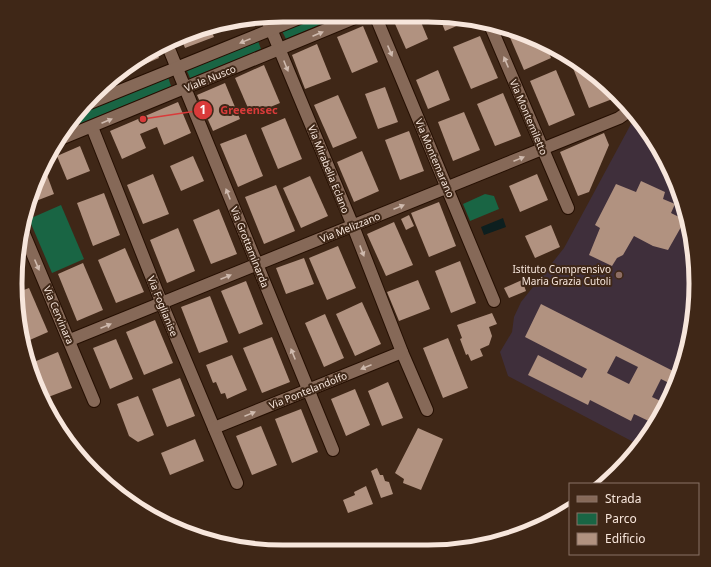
<svg xmlns="http://www.w3.org/2000/svg" width="711" height="567" font-family="'Noto Sans',sans-serif">
  <style>
    .education { fill: #3f2f3b }
    .green { fill: #196544 }
    .water { fill: #0d1f1f }
    .building { fill: #b19280; fill-rule: evenodd }
    .lines { fill: none; stroke-linecap: round; stroke-linejoin: round }
    .minor-casing { stroke: #250f02; stroke-width: 14 }
    .minor { stroke: #866958; stroke-width: 12 }
    .oneway { fill: #cfbaae }
    .education-dot { fill: #8d6e63; stroke: #3f2717; stroke-width: 1.5 }
    .labels { text-anchor: middle; dominant-baseline: central; stroke-width: 4; stroke-linejoin: round; paint-order: stroke }
    .street-label { font-size: 10px; fill: #f7e6dc; stroke: #3f2717 }
    .poi-label { font-size: 10px; fill: #f7e6dc; stroke: #3f2717; text-anchor: end }
    .rim { fill: none; stroke: #f7e6dc; stroke-width: 5 }
    .leader { fill: none; stroke: #d93b3a; stroke-width: 1.5 }
    .callout-dot { fill: #d93b3a; stroke: #3f2717; stroke-width: 1.5 }
    .mark-label { font-size: 12px; text-anchor: middle; font-weight: bold; fill: #fff }
    .callout-label { font-size: 11px; text-anchor: middle; font-weight: bold; fill: #d93b3a; stroke: #3f2717; stroke-width: 4; stroke-linejoin: round; paint-order: stroke }
  </style>
  <rect width="100%" height="100%" fill="#3f2717"/>
  <polygon class="education" points="639,123 660,149 682,197 694,249 695,301 687,353 668,402 641,446 508,376 500,352 512,332 514,317 521,302 564,248 631,124 637,127"/>
  <g class="green">
    <polygon points="320,15 342,15 286,39 282,31"/>
    <polygon points="258,41 261,49 190,78 187,71"/>
    <polygon points="168,77 171,86 79,124 76,117 77,115"/>
    <polygon points="485,194 494,196 499,209 470,221 463,204"/>
    <polygon points="61,205 84,259 52,273 29,219"/>
  </g>
  <polygon class="water" points="503,218 506,227 484,235 481,227"/>
  <g class="building">
    <polygon points="395,15 418,15 428,39 406,49 392,17"/>
    <polygon points="439,16 465,20 466,22 445,31"/>
    <polygon points="209,26 214,37 185,48 181,38"/>
    <polygon points="363,26 378,62 352,73 337,37"/>
    <polygon points="506,28 514,29 545,43 551,58 524,70"/>
    <polygon points="480,36 498,78 471,89 453,47"/>
    <polygon points="317,44 331,79 305,89 292,55"/>
    <polygon points="155,49 159,58 131,70 129,66"/>
    <polygon points="575,61 604,81 615,98 589,108 571,63"/>
    <polygon points="264,65 280,103 251,115 235,78"/>
    <polygon points="438,70 450,100 428,109 416,80"/>
    <polygon points="556,70 575,115 549,126 530,81"/>
    <polygon points="225,83 240,119 213,131 197,95"/>
    <polygon points="385,87 398,122 378,129 365,94"/>
    <polygon points="503,93 521,136 495,146 477,104"/>
    <polygon points="338,95 357,138 333,148 314,105"/>
    <polygon points="178,102 191,133 164,145 157,127 140,134 146,148 122,159 110,131"/>
    <polygon points="464,112 480,150 453,161 438,122"/>
    <polygon points="285,118 302,159 278,169 261,128"/>
    <polygon points="409,131 424,171 400,180 385,140"/>
    <polygon points="604,133 609,145 589,192 578,196 560,152"/>
    <polygon points="246,134 263,176 238,187 220,144"/>
    <polygon points="80,146 90,171 67,180 57,156"/>
    <polygon points="362,151 379,191 354,202 337,162"/>
    <polygon points="193,156 204,181 181,191 170,166"/>
    <polygon points="44,167 54,194 28,204"/>
    <polygon points="153,174 169,214 143,224 127,185"/>
    <polygon points="537,174 548,200 520,212 509,186"/>
    <polygon points="310,176 328,216 301,228 283,188"/>
    <polygon points="641,181 665,192 663,199 675,204 671,213 685,220 668,250 653,246 634,236 623,255 617,258 612,266 589,255 600,228 595,225 616,184 636,192"/>
    <polygon points="276,185 295,231 264,244 245,197"/>
    <polygon points="104,193 120,235 93,246 77,203"/>
    <polygon points="439,202 456,246 429,257 411,213"/>
    <polygon points="219,209 237,254 211,264 193,220"/>
    <polygon points="409,215 414,226 406,230 401,219"/>
    <polygon points="394,222 413,265 386,276 367,234"/>
    <polygon points="551,225 560,247 535,258 525,236"/>
    <polygon points="178,228 195,271 167,283 150,240"/>
    <polygon points="338,246 356,288 327,300 309,258"/>
    <polygon points="125,248 144,292 116,303 98,260"/>
    <polygon points="304,258 314,284 286,294 276,268"/>
    <polygon points="460,261 476,303 451,313 435,271"/>
    <polygon points="83,263 103,310 77,321 58,274"/>
    <polygon points="418,280 430,309 399,321 387,292"/>
    <polygon points="522,280 526,291 509,298 504,288"/>
    <polygon points="246,281 263,324 239,334 221,291"/>
    <polygon points="29,288 48,332 23,343 16,293"/>
    <polygon points="210,296 228,342 199,353 181,307"/>
    <polygon points="362,302 381,344 355,356 336,314"/>
    <path d="M541,304L679,374L675,386L661,379L652,397L667,404L655,424L634,414L631,421L590,400L588,405L528,375L538,355L582,378L587,369L525,337ZM616,356L638,367L629,384L607,373Z"/>
    <polygon points="492,313 497,324 489,327 492,336 489,345 480,349 483,356 471,361 468,354 466,355 460,339 462,338 457,325"/>
    <polygon points="325,314 344,358 324,367 305,323"/>
    <polygon points="155,320 173,363 144,375 126,332"/>
    <polygon points="272,337 290,382 262,393 243,348"/>
    <polygon points="448,338 468,388 443,398 423,348"/>
    <polygon points="116,339 133,379 110,389 93,348"/>
    <polygon points="58,352 72,388 43,399 29,364"/>
    <polygon points="232,355 247,390 227,399 225,393 221,394 216,382 213,383 206,365"/>
    <polygon points="180,378 195,416 167,427 152,389"/>
    <polygon points="388,382 403,418 382,426 368,391"/>
    <polygon points="355,389 370,425 346,436 331,399"/>
    <polygon points="138,396 154,435 138,442 129,436 117,404"/>
    <polygon points="301,409 318,452 292,463 275,419"/>
    <polygon points="261,426 277,465 252,475 236,436"/>
    <polygon points="418,428 443,439 421,490 403,483 404,479 395,473"/>
    <polygon points="195,439 204,461 170,475 161,453"/>
    <polygon points="377,468 380,475 383,475 385,481 389,482 393,494 381,498 371,471"/>
    <polygon points="366,486 373,504 348,513 343,500 355,495 354,492"/>
  </g>
  <g class="lines">
    <g class="minor-casing">
      <g id="minor">
        <polyline points="375,15 494,301"/>
        <polyline points="266,17 353,226 402,352 427,410"/>
        <polyline points="490,25 568,208"/>
        <polyline points="167,44 333,450"/>
        <polyline points="85,105 307,15"/>
        <polyline points="92,127 162,304 237,483"/>
        <polyline points="58,140 362,15"/>
        <polyline points="22,229 94,401"/>
        <polyline points="70,340 542,149 619,118 629,111"/>
        <polyline points="214,428 402,352"/>
      </g>
    </g>
    <use href="#minor" class="minor"/>
  </g>
  <defs><path id="oneway-solid" d="M-6-.8H1V-3.2L6.5 0L1 3.2V.8H-6Z"/></defs>
  <g class="oneway">
    <use href="#oneway-solid" transform="translate(318 34) rotate(-23)"/>
    <use href="#oneway-solid" transform="translate(245 41) rotate(158)"/>
    <use href="#oneway-solid" transform="translate(390 51) rotate(67)"/>
    <use href="#oneway-solid" transform="translate(506 62) rotate(-113)"/>
    <use href="#oneway-solid" transform="translate(286 66) rotate(68)"/>
    <use href="#oneway-solid" transform="translate(107 121) rotate(-23)"/>
    <use href="#oneway-solid" transform="translate(519 159) rotate(-22)"/>
    <use href="#oneway-solid" transform="translate(228 194) rotate(-112)"/>
    <use href="#oneway-solid" transform="translate(399 207) rotate(-22)"/>
    <use href="#oneway-solid" transform="translate(362 251) rotate(69)"/>
    <use href="#oneway-solid" transform="translate(37 265) rotate(67)"/>
    <use href="#oneway-solid" transform="translate(226 277) rotate(-22)"/>
    <use href="#oneway-solid" transform="translate(106 326) rotate(-22)"/>
    <use href="#oneway-solid" transform="translate(293 354) rotate(-112)"/>
    <use href="#oneway-solid" transform="translate(366 367) rotate(158)"/>
    <use href="#oneway-solid" transform="translate(250 414) rotate(-22)"/>
  </g>
  <circle class="education-dot" cx="619" cy="275" r="4"/>
  <g class="labels">
    <g class="street-label">
      <text transform="translate(210 78) rotate(-22)">Viale Nusco</text>
      <text transform="translate(529 117) rotate(67)">Via Montemiletto</text>
      <text transform="translate(435 158) rotate(67)">Via Montemarano</text>
      <text transform="translate(329 169) rotate(68)">Via Mirabella Eclano</text>
      <text transform="translate(350 227) rotate(-22)">Via Melizzano</text>
      <text transform="translate(250 247) rotate(68)">Via Grottaminarda</text>
      <text transform="translate(163 306) rotate(68)">Via Foglianise</text>
      <text transform="translate(59 315) rotate(67)">Via Cervinara</text>
      <text transform="translate(308 390) rotate(-22)">Via Pontelandolfo</text>
    </g>
    <g class="poi-label">
      <text x="611" y="269">Istituto Comprensivo<tspan x="611" dy="12">Maria Grazia Cutoli</tspan></text>
    </g>
  </g>
  <path d="M0 0H711V567H0ZM283 22H428A261 261 0 0 1 689 283V284A261 261 0 0 1 428 545H283A261 261 0 0 1 22 284V283A261 261 0 0 1 283 22Z" fill="#3f2717" fill-rule="evenodd"/>
  <path class="rim" d="M283 22H428A261 261 0 0 1 689 283V284A261 261 0 0 1 428 545H283A261 261 0 0 1 22 284V283A261 261 0 0 1 283 22Z"/>
  <path class="leader" d="M143 119L203 110"/>
  <g class="callout-dot">
    <circle cx="143" cy="119" r="4"/>
    <circle cx="203" cy="110" r="10"/>
  </g>
  <g class="mark-label">
    <text x="203" y="114">1</text>
  </g>
  <g class="callout-label">
    <text x="249" y="114">Greeensec</text>
  </g>
  <rect x="569" y="483" width="130" height="72" fill="#3f2717" stroke="#897366"/>
  <rect x="577" y="496" width="20" height="6" fill="#866958" stroke="#897366"/>
  <text x="605" y="503" font-size="12" fill="#f7e6dc">Strada</text>
  <rect x="577" y="513" width="20" height="12" fill="#196544" stroke="#897366"/>
  <text x="605" y="523" font-size="12" fill="#f7e6dc">Parco</text>
  <rect x="577" y="533" width="20" height="12" fill="#b19280" stroke="#897366"/>
  <text x="605" y="543" font-size="12" fill="#f7e6dc">Edificio</text>
</svg>
